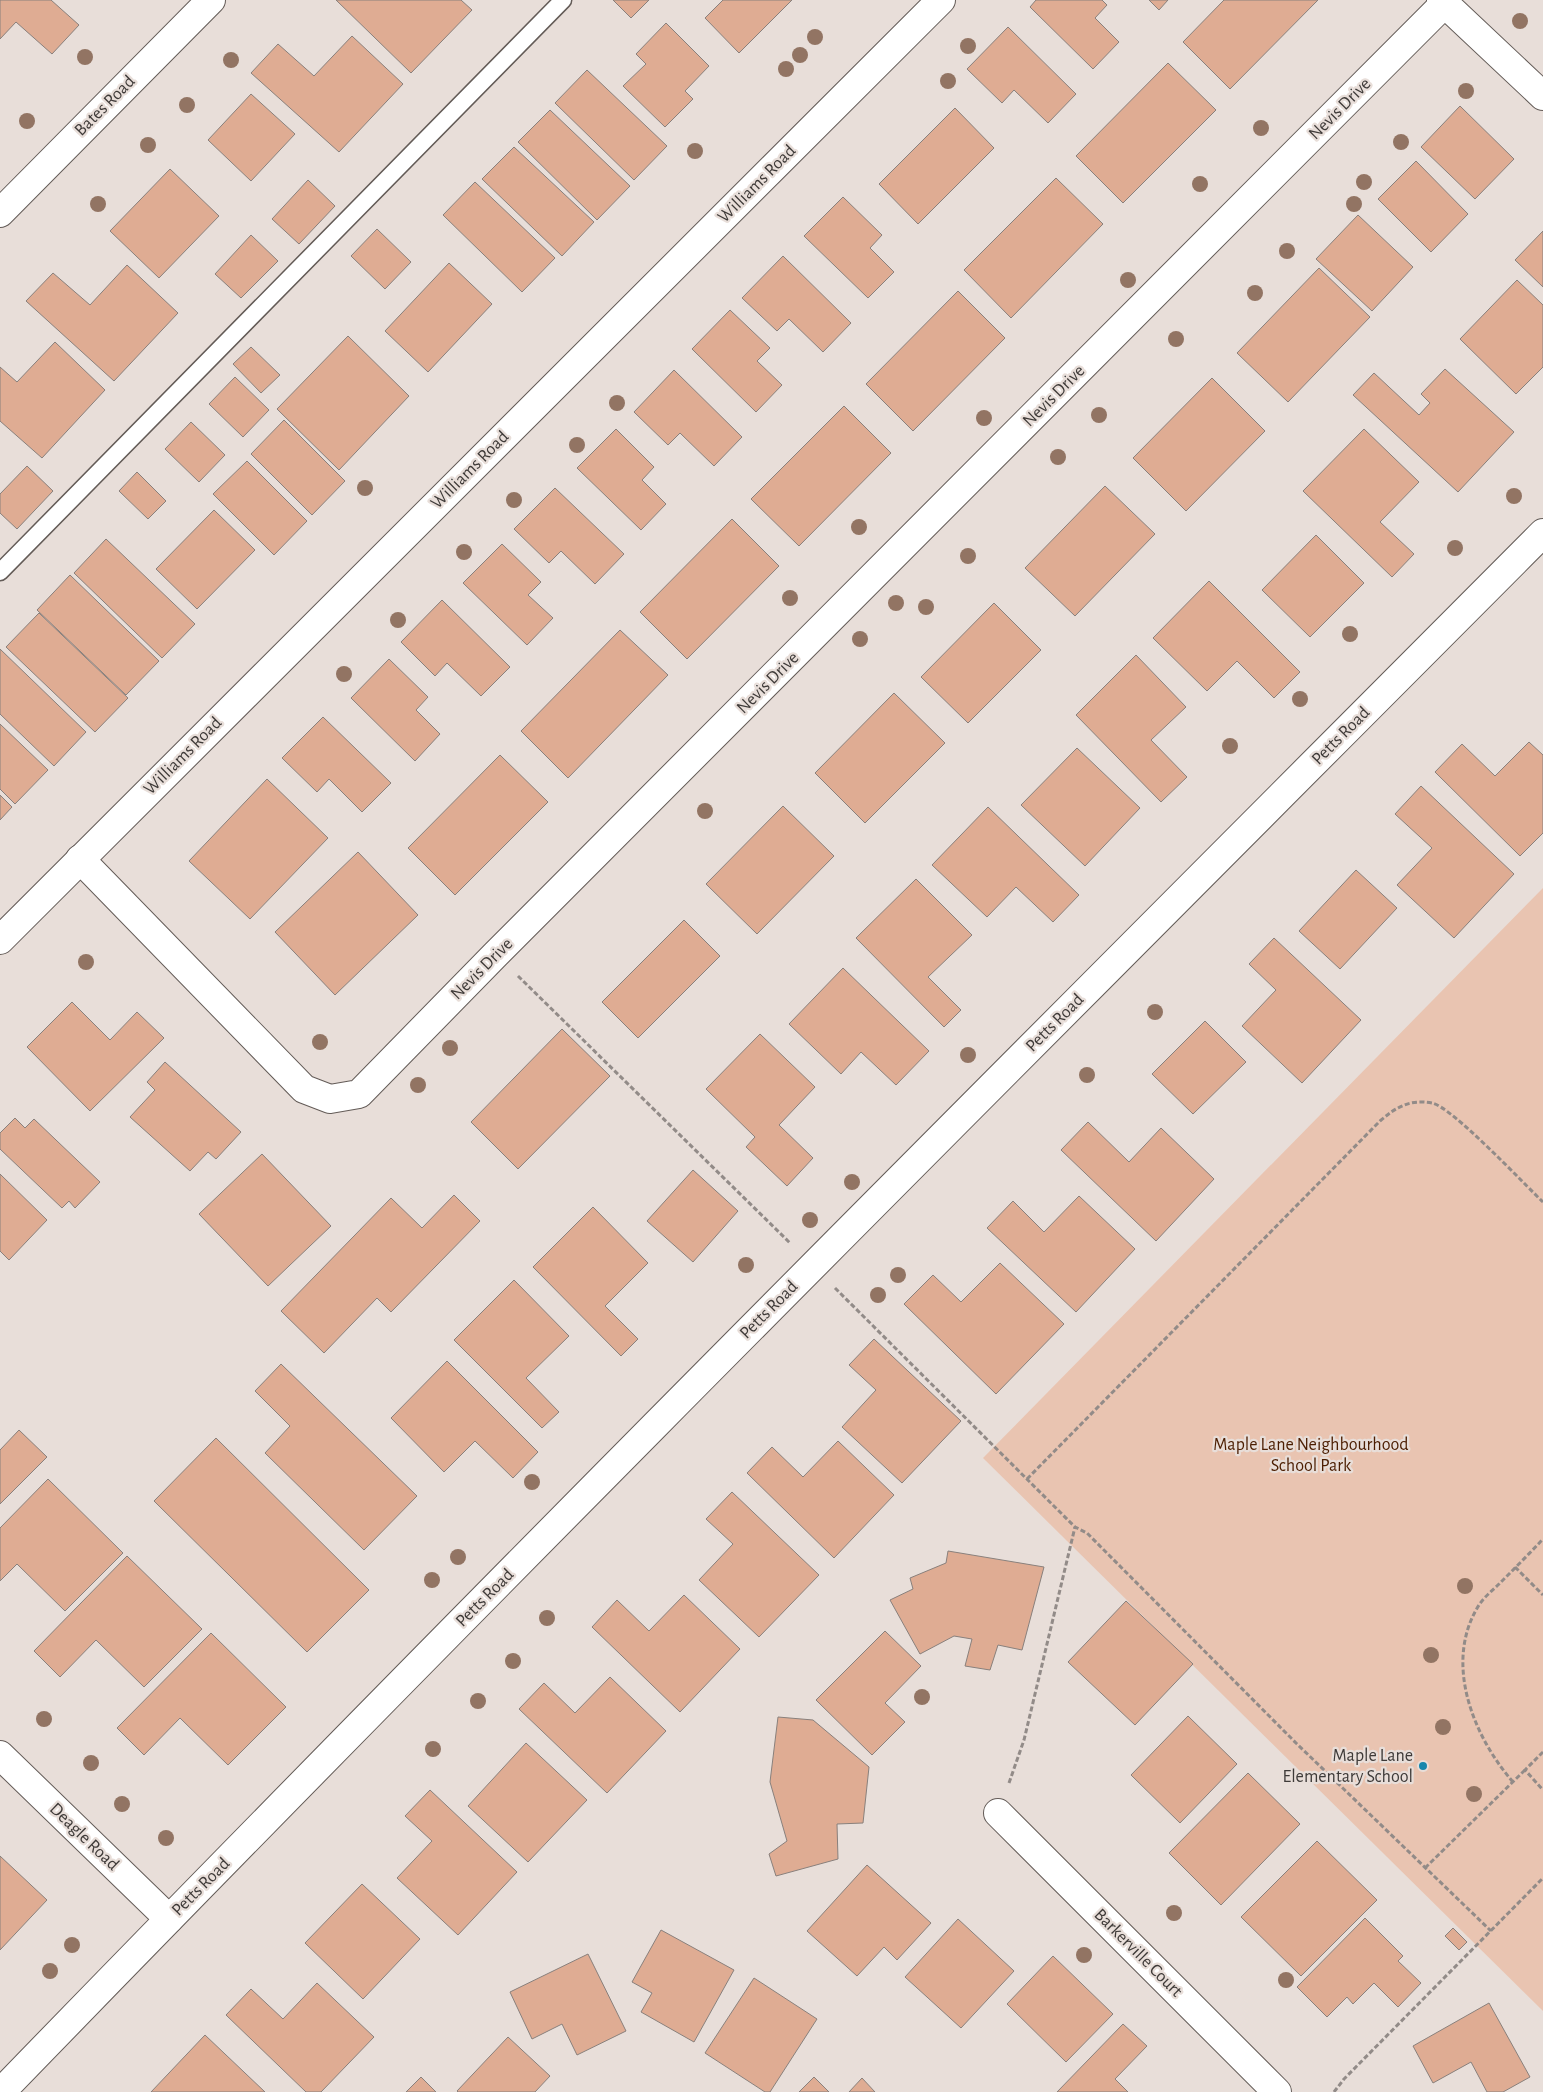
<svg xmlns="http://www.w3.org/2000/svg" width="1543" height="2092" font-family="'Alegreya Sans',sans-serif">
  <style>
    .green { fill: #e9c4b1 }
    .building { fill: #dfac93; stroke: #89807c }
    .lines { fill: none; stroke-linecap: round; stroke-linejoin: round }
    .service-casing { stroke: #635b57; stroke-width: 19 }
    .minor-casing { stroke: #635b57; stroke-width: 30 }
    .tertiary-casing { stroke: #635b57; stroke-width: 30 }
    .path { stroke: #928b88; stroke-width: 3; stroke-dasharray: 5 2.5; stroke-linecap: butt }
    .service { stroke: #fff; stroke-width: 16 }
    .minor { stroke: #fff; stroke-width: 28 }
    .tertiary { stroke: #fff; stroke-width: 28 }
    .tree { fill: #927463 }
    .poi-dot { fill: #1687ad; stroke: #e8ded9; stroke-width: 2 }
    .labels { text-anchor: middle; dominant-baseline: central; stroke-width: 4.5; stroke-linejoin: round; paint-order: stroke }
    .street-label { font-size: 18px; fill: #3e3a38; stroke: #e8ded9 }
    .park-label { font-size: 18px; fill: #4c1e02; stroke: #e8ded9 }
    .poi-label { font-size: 18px; fill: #3e3a38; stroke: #e8ded9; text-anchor: end }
  </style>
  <rect width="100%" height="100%" fill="#e8ded9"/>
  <polygon class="green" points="1543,888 1543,2011 983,1458"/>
  <g class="building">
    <polygon points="0,0 51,0 79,25 52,54 16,22 0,39"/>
    <polygon points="336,0 461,0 472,10 411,73"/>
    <polygon points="613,0 649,0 631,18"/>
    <polygon points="723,0 792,0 739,53 705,18"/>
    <polygon points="1036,0 1102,0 1107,5 1095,18 1119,42 1093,69 1030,7"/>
    <polygon points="1149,0 1168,0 1159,10"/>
    <polygon points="1224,0 1318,0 1230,89 1183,42"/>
    <polygon points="666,23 709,66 685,91 693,99 665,127 623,86 646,64 636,54"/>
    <polygon points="1008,27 1076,94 1048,123 1014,90 1002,103 967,69"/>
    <polygon points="352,36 403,84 339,152 251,73 278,44 314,76"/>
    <polygon points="1168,63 1216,110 1123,203 1076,156"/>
    <polygon points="587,70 667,146 634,180 555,103"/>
    <polygon points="251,94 295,134 251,181 208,140"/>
    <polygon points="1460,106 1514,159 1475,199 1421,147"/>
    <polygon points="955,108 994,148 918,224 879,184"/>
    <polygon points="550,110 630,186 597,220 518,142"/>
    <polygon points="514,147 594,222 562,256 482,179"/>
    <polygon points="1416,161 1468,214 1431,252 1378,199"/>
    <polygon points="170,169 219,216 159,278 110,231"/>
    <polygon points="1056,178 1103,224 1011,318 964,270"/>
    <polygon points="308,180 335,206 299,244 272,219"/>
    <polygon points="475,182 555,258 522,292 443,215"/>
    <polygon points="843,197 882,235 870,248 894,272 868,298 804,236"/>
    <polygon points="1358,215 1413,267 1372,311 1316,259"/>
    <polygon points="377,229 411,262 385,289 351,256"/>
    <polygon points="1543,231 1543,287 1515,260"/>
    <polygon points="251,235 278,261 241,298 215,274"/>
    <polygon points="783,256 851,323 823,352 789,319 777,331 742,298"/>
    <polygon points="449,263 492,304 428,372 385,331"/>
    <polygon points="127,265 178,313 114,381 26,301 53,273 90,305"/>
    <polygon points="1319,268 1370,317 1288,402 1237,353"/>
    <polygon points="1517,280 1543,305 1543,367 1516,394 1460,339"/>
    <polygon points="958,291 1005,338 913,431 866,384"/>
    <polygon points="730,310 770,348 757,361 782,385 756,412 692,349"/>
    <polygon points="348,336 409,396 339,470 277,409"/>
    <polygon points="55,342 105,390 42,458 0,421 0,367 17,382"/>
    <polygon points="251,347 280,375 261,393 233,364"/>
    <polygon points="1445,369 1514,432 1458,492 1353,395 1374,373 1419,415 1430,403 1421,394"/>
    <polygon points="674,370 742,437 714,466 680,433 668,445 634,412"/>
    <polygon points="235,377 269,410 243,437 209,404"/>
    <polygon points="1212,378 1265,431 1186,511 1133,458"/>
    <polygon points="844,406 891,453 799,546 751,499"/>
    <polygon points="284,420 345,481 312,515 251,454"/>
    <polygon points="191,422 225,455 199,482 165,449"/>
    <polygon points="616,429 654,467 642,480 666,504 641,530 577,468"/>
    <polygon points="1364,429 1419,482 1380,522 1414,554 1392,577 1303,491"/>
    <polygon points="247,461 307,521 274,555 213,494"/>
    <polygon points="27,466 53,491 17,529 0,513 0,494"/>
    <polygon points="137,472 166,501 148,519 119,491"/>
    <polygon points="1105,486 1155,534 1075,616 1025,568"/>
    <polygon points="555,488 624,554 595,584 561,551 549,563 514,529"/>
    <polygon points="214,510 255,550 197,609 156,569"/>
    <polygon points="732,519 779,566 687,659 640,612"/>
    <polygon points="1316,535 1364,583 1310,637 1262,590"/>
    <polygon points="106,539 195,624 162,658 74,573"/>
    <polygon points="502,544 541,582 528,595 553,618 527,645 463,583"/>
    <polygon points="70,575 159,661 126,695 37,610"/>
    <polygon points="1209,581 1300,672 1274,698 1237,661 1207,691 1153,638"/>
    <polygon points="442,600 510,667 481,696 447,663 435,676 401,642"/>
    <polygon points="994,603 1041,650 968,723 921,677"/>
    <polygon points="39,613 128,698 95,732 6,647"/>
    <polygon points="620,630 668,675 568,778 521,731"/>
    <polygon points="0,649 86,732 54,766 0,714"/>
    <polygon points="1136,655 1186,707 1151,740 1187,777 1161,802 1076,715"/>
    <polygon points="389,659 428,697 416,710 440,734 415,761 351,698"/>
    <polygon points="894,693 945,743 865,823 815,773"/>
    <polygon points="323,717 391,783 362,812 329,779 317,792 282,758"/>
    <polygon points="0,724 48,770 15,804 0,789"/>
    <polygon points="1529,742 1543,755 1543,833 1520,856 1435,772 1462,744 1495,776"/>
    <polygon points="1077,748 1140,808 1085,866 1021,805"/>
    <polygon points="500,755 548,802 455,895 408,848"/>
    <polygon points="267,779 328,838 250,919 189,861"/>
    <polygon points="1421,786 1514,874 1454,938 1397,885 1432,848 1395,814"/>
    <polygon points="0,795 12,807 0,820"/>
    <polygon points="783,806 834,856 757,934 706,884"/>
    <polygon points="988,807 1079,895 1053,922 1016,887 987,917 932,865"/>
    <polygon points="358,852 418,915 335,995 275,932"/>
    <polygon points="1356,870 1397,908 1340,969 1299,931"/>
    <polygon points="916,879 972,935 928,977 961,1010 944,1027 856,938"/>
    <polygon points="684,920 720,956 638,1038 602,1002"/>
    <polygon points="1274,938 1361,1020 1302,1083 1242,1026 1276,990 1249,964"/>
    <polygon points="843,968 929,1051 896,1085 861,1052 841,1074 789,1024"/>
    <polygon points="72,1002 110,1040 137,1012 164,1038 90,1111 27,1047"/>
    <polygon points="1205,1021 1246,1062 1193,1114 1152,1074"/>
    <polygon points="562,1029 610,1076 518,1169 471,1122"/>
    <polygon points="760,1034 815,1087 779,1125 813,1158 787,1186 746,1147 755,1137 706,1089"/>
    <polygon points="165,1062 241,1132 216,1159 208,1152 190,1171 130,1117 155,1090 147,1082"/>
    <polygon points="15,1118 25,1128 34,1119 100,1182 75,1208 69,1201 62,1208 0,1149 0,1133"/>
    <polygon points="1088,1122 1129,1162 1161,1128 1214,1179 1156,1241 1061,1150"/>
    <polygon points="262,1154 331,1226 268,1286 199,1214"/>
    <polygon points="693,1170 738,1211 693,1262 647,1221"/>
    <polygon points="0,1174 47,1220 9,1260 0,1251"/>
    <polygon points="454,1195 480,1221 391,1312 377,1298 324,1353 281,1311 391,1198 422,1228"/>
    <polygon points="1079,1196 1135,1249 1076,1312 987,1228 1013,1201 1044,1232"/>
    <polygon points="593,1207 648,1263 605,1306 638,1339 621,1356 533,1267"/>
    <polygon points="1000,1263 1064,1324 996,1394 904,1304 933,1275 961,1302"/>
    <polygon points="514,1280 569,1336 526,1378 559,1412 542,1428 454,1340"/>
    <polygon points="874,1339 961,1421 902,1483 842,1427 876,1390 849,1365"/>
    <polygon points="447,1361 538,1452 513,1478 475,1441 444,1472 391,1418"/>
    <polygon points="281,1364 417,1496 364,1550 265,1453 290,1426 255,1391"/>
    <polygon points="19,1430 47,1457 0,1504 0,1450"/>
    <polygon points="216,1438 369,1590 307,1652 154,1501"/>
    <polygon points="838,1441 894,1495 834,1558 747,1473 772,1447 803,1477"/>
    <polygon points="48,1479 123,1553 65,1611 17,1564 0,1581 0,1528"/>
    <polygon points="732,1492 819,1575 759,1637 699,1580 733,1544 706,1519"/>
    <polygon points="948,1551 1044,1567 1022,1650 998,1645 990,1670 965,1666 972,1639 954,1636 920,1654 890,1600 913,1589 910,1578 946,1563"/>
    <polygon points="127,1556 202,1629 144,1687 96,1640 60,1677 34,1651"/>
    <polygon points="684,1595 740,1649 680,1712 592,1627 617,1600 649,1631"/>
    <polygon points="1126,1601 1193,1664 1135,1725 1068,1662"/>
    <polygon points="885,1631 921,1666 885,1703 905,1722 872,1755 816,1700"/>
    <polygon points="211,1633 286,1707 228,1765 180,1718 144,1755 117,1728"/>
    <polygon points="610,1677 666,1731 607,1793 519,1709 544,1683 575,1713"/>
    <polygon points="1188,1716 1237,1764 1180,1823 1131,1775"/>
    <polygon points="778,1717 813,1720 869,1767 863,1823 837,1824 838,1859 776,1876 769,1854 787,1841 770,1782"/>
    <polygon points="526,1743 587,1800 528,1862 468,1806"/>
    <polygon points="1248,1773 1300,1824 1221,1905 1169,1853"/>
    <polygon points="430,1790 517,1872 458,1935 397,1878 432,1841 405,1816"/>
    <polygon points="1317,1841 1377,1900 1301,1976 1241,1917"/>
    <polygon points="0,1856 47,1900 0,1950"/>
    <polygon points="867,1865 931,1923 897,1960 884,1947 857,1976 807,1931"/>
    <polygon points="362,1884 420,1939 363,1999 305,1943"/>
    <polygon points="1365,1918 1403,1956 1398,1961 1421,1983 1398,2007 1374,1983 1353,2004 1347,1997 1327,2017 1297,1987"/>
    <polygon points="958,1919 1014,1971 961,2028 905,1977"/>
    <polygon points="1453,1928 1467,1942 1459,1950 1445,1936"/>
    <polygon points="661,1930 734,1970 694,2042 641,2012 652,1993 632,1982"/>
    <polygon points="588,1954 626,2031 577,2055 562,2024 532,2039 510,1992"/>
    <polygon points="1053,1956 1113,2014 1066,2062 1007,2004"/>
    <polygon points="754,1978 817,2019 770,2092 765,2092 705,2053"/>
    <polygon points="317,1983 374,2037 321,2092 306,2092 226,2015 251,1989 283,2019"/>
    <polygon points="1489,2003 1530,2077 1503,2092 1487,2092 1471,2062 1433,2083 1413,2046"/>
    <polygon points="1123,2024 1147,2046 1115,2079 1128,2092 1057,2092"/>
    <polygon points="205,2035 265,2092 151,2092"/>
    <polygon points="508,2037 550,2076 535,2092 458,2092 457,2091"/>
    <polygon points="421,2077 436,2092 406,2092"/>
    <polygon points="814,2077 829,2092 799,2092"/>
    <polygon points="862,2078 875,2092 849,2092"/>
  </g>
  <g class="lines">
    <g class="service-casing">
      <polyline id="service" points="0,572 563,0"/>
    </g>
    <g class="minor-casing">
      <g id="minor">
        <polyline points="1441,0 1543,96"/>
        <polyline points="0,213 211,0"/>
        <polyline points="80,859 304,1089 330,1099 359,1094 496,954 1445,3"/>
        <polyline points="0,1755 169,1919"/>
        <polyline points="998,1813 1277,2092"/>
        <path d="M1,2092C510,1567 1027,1051 1543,533"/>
      </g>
    </g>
    <g class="tertiary-casing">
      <polyline id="tertiary" points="0,940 941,0"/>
    </g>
    <g class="path">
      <polyline points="518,976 790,1243"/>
      <polyline points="835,1288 1075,1527 1087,1533 1297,1744 1491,1931"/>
      <path d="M1027,1479L1380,1121C1396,1107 1410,1099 1432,1103C1452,1107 1524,1184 1543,1202"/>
      <polyline points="1515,1567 1543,1595"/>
      <polyline points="1543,1752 1525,1770 1543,1790"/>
      <path d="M1513,1782C1473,1736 1443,1662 1479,1605C1484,1597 1493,1590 1500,1583C1514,1569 1529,1554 1543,1539"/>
      <polyline points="1009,1783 1024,1740 1075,1527"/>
      <polyline points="1425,1868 1525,1770"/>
      <polyline points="1334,2092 1344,2079 1543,1878"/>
    </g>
    <use href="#service" class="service"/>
    <use href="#minor" class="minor"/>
    <use href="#tertiary" class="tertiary"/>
  </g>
  <g class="tree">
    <circle cx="1520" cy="21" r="8"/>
    <circle cx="815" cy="37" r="8"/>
    <circle cx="968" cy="46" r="8"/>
    <circle cx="800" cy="55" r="8"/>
    <circle cx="85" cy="57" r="8"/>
    <circle cx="231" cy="60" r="8"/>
    <circle cx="786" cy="69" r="8"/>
    <circle cx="948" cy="81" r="8"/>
    <circle cx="1466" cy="91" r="8"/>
    <circle cx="187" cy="105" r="8"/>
    <circle cx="27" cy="121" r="8"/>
    <circle cx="1261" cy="128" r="8"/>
    <circle cx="1401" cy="142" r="8"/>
    <circle cx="148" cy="145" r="8"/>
    <circle cx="695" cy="151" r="8"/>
    <circle cx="1364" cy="182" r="8"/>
    <circle cx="1200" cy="184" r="8"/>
    <circle cx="98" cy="204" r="8"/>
    <circle cx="1354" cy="204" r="8"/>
    <circle cx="1287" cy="251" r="8"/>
    <circle cx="1128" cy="280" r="8"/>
    <circle cx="1255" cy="293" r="8"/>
    <circle cx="1176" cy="339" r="8"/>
    <circle cx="617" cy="403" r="8"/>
    <circle cx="1099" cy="415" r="8"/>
    <circle cx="984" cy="418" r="8"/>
    <circle cx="577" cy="445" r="8"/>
    <circle cx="1058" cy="457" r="8"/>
    <circle cx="365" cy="488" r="8"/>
    <circle cx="1514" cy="496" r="8"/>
    <circle cx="514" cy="500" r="8"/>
    <circle cx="859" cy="527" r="8"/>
    <circle cx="1455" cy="548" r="8"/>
    <circle cx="464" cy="552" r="8"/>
    <circle cx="968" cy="556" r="8"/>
    <circle cx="790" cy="598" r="8"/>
    <circle cx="896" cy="603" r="8"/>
    <circle cx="926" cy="607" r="8"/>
    <circle cx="398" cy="620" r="8"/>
    <circle cx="1350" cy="634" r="8"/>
    <circle cx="860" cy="639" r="8"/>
    <circle cx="344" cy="674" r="8"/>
    <circle cx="1300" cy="699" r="8"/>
    <circle cx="1230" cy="746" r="8"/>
    <circle cx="705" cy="811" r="8"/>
    <circle cx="86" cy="962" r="8"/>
    <circle cx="1155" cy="1012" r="8"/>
    <circle cx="320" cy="1042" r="8"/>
    <circle cx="450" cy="1048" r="8"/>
    <circle cx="968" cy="1055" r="8"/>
    <circle cx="1087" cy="1075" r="8"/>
    <circle cx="418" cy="1085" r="8"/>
    <circle cx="852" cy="1182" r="8"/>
    <circle cx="810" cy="1220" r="8"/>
    <circle cx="746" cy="1265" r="8"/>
    <circle cx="898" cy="1275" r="8"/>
    <circle cx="878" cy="1295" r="8"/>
    <circle cx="532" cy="1482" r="8"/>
    <circle cx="458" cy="1557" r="8"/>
    <circle cx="432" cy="1580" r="8"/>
    <circle cx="1465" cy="1586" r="8"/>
    <circle cx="547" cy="1618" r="8"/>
    <circle cx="1431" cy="1655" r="8"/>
    <circle cx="513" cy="1661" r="8"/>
    <circle cx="922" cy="1697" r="8"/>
    <circle cx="478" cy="1701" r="8"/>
    <circle cx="44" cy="1719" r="8"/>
    <circle cx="1443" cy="1727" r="8"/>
    <circle cx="433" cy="1749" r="8"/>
    <circle cx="91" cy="1763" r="8"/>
    <circle cx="1474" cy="1794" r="8"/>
    <circle cx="122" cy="1804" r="8"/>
    <circle cx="166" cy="1838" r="8"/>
    <circle cx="1174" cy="1913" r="8"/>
    <circle cx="72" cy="1945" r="8"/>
    <circle cx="1084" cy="1955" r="8"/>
    <circle cx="50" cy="1971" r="8"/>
    <circle cx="1286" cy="1980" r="8"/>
  </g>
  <circle class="poi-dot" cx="1423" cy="1766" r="5"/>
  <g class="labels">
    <g class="street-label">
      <text transform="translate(105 106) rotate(-45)">Bates Road</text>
      <text transform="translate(1340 109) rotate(-45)">Nevis Drive</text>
      <text transform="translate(757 184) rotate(-45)">Williams Road</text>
      <text transform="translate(1054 396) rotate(-45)">Nevis Drive</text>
      <text transform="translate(470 470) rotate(-45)">Williams Road</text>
      <text transform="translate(768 683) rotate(-45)">Nevis Drive</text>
      <text transform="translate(1341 736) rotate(-45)">Petts Road</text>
      <text transform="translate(183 756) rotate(-45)">Williams Road</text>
      <text transform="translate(482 969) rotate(-45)">Nevis Drive</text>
      <text transform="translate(1055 1023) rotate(-45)">Petts Road</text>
      <text transform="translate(769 1310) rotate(-45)">Petts Road</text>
      <text transform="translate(485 1598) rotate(-45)">Petts Road</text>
      <text transform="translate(84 1837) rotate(44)">Deagle Road</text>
      <text transform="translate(201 1887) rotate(-45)">Petts Road</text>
      <text transform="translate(1138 1953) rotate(45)">Barkerville Court</text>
    </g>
    <g class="park-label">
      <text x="1311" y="1445">Maple Lane Neighbourhood<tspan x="1311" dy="21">School Park</tspan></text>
    </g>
    <g class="poi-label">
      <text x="1413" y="1756">Maple Lane<tspan x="1413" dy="21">Elementary School</tspan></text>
    </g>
  </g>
</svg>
